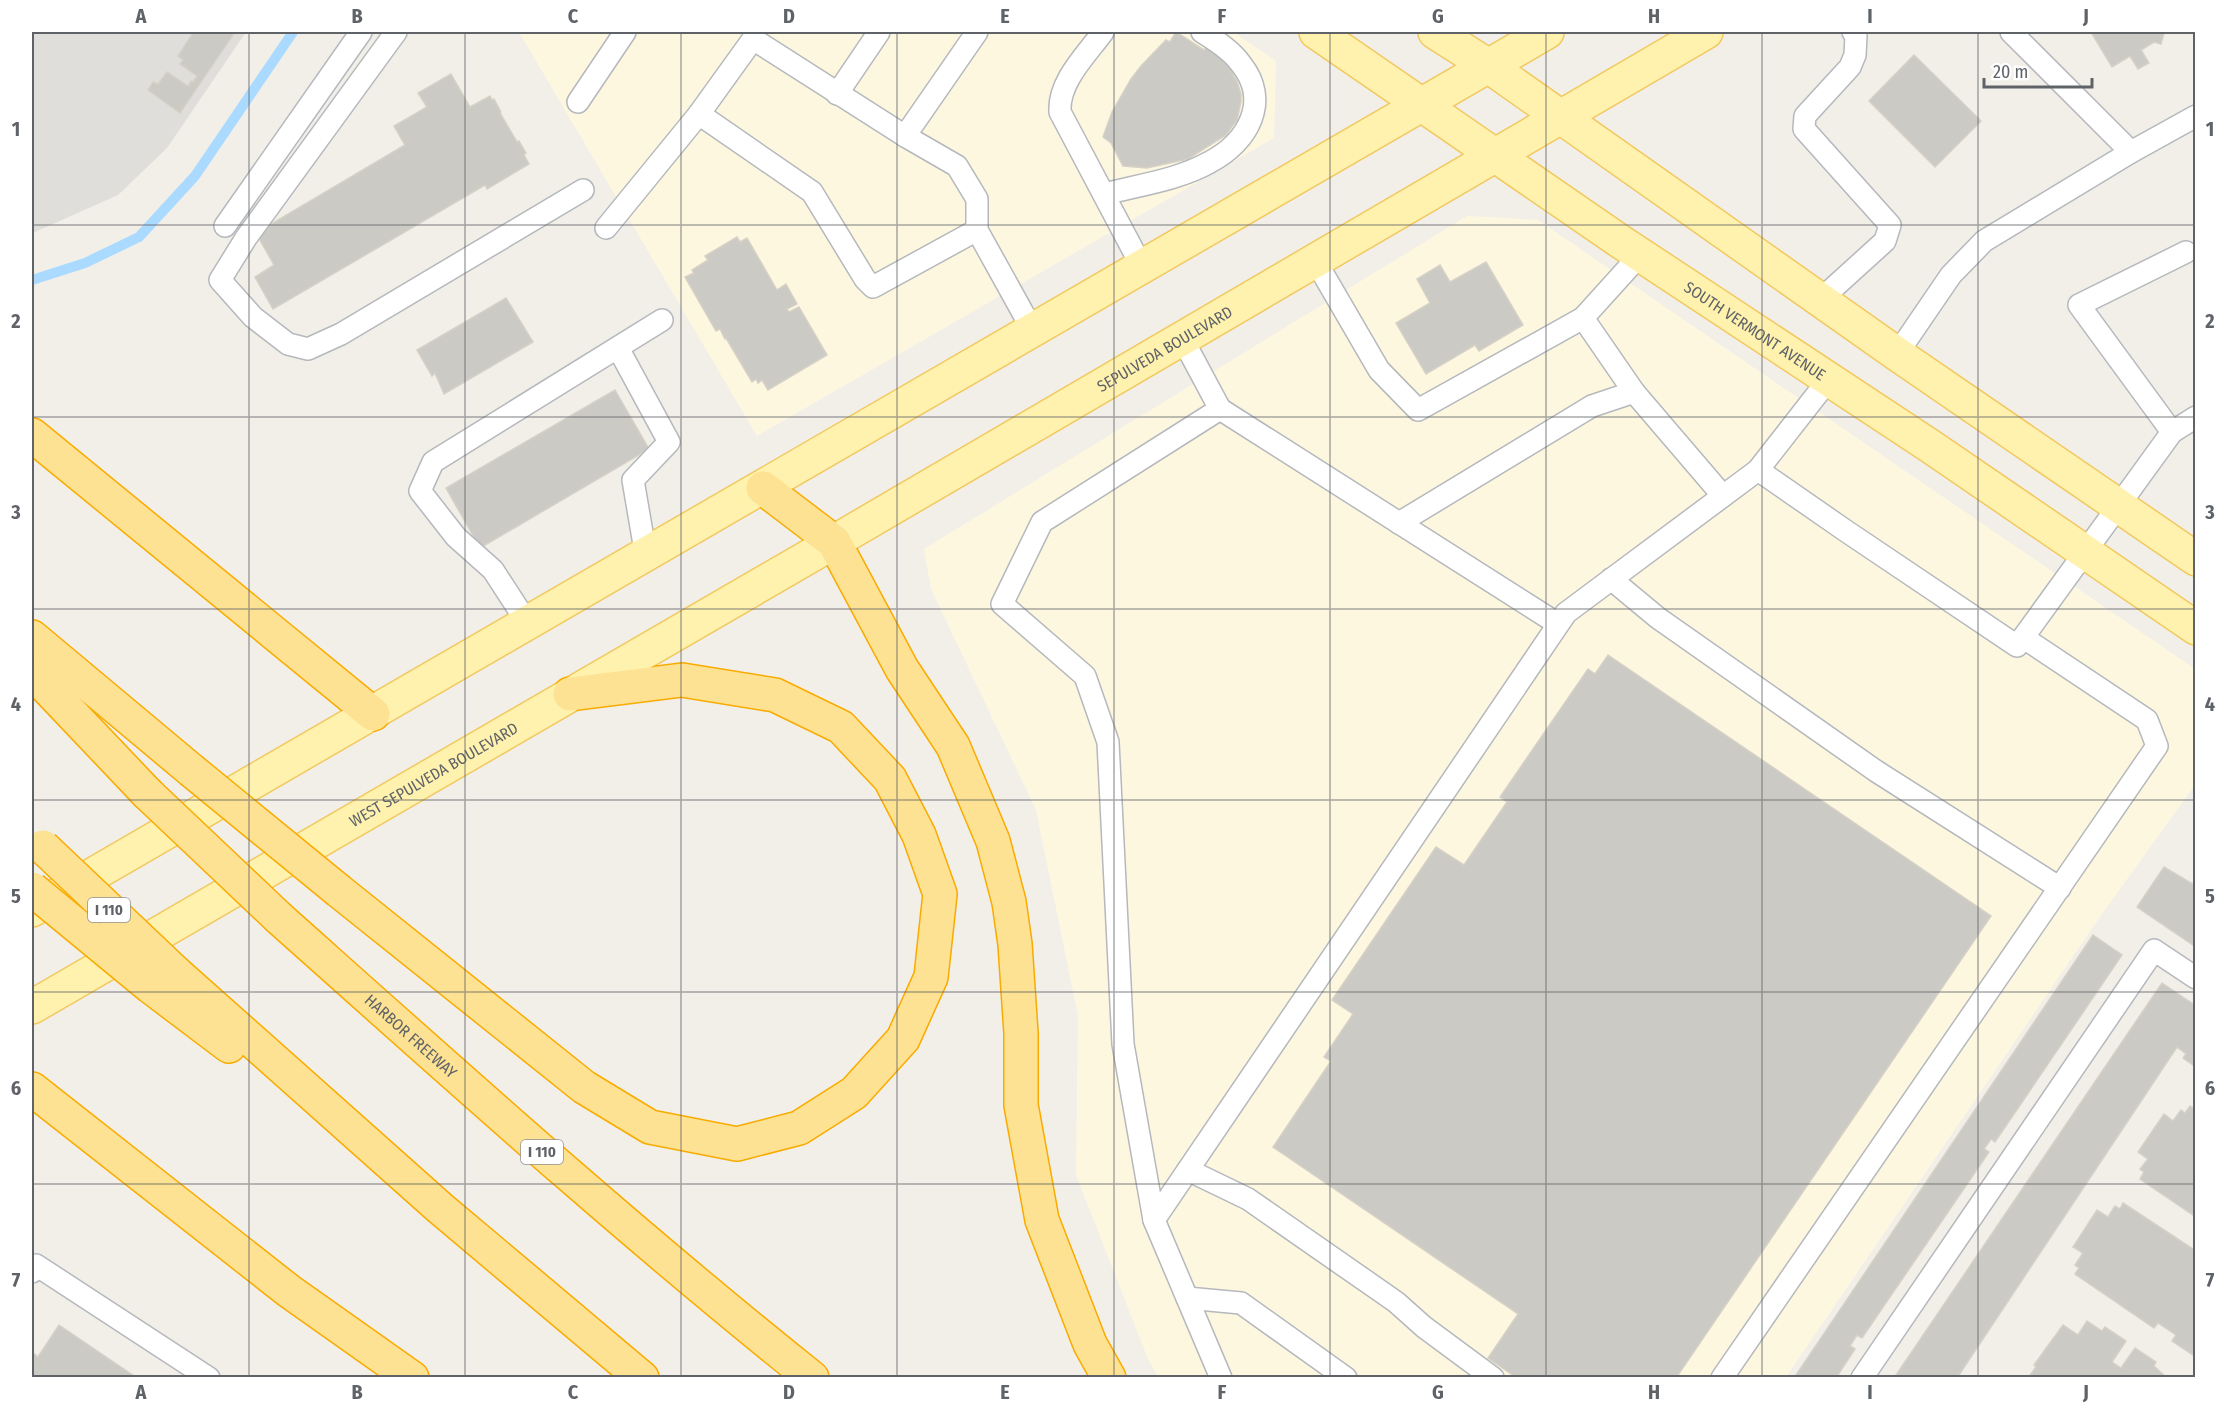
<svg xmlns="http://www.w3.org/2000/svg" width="2227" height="1409" font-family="'Fira Sans Condensed',sans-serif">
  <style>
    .commercial { fill: #fef7e0 }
    .industrial { fill: #e0deda }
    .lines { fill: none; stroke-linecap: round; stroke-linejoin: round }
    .stream { stroke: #aadaff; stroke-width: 10 }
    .building { fill: #cccac5; stroke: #d6d1c6; stroke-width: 1.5 }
    .lane-casing { stroke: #b5b8bc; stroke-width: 24 }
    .primary-casing { stroke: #f2c960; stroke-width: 36 }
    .highway-casing { stroke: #f9ab00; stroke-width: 36 }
    .lane { stroke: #fff; stroke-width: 21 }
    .primary { stroke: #fff2af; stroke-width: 33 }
    .highway { stroke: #fde293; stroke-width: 33 }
    .highway-bridge-casing { stroke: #f9ab00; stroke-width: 36; stroke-linecap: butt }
    .highway-bridge { stroke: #fde293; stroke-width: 33 }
    .grid { fill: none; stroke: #5f6368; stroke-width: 1.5; stroke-opacity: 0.55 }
    .labels { text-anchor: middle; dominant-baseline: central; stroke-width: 6; stroke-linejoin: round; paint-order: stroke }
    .shield { fill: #fff; stroke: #8f9295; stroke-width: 1.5 }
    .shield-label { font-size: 15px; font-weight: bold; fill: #5f6368 }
    .street-label { font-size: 16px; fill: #5f6368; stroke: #fff }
    .neatline { fill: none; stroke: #5f6368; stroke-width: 2 }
    .grid-label { font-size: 20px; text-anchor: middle; font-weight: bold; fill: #5f6368 }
  </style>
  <rect width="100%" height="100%" fill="#f1efe8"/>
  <g class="commercial">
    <polygon points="519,32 1233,32 1276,61 1274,138 757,436"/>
    <polygon points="1467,216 1538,220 2195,669 2195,785 2104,911 1786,1377 1158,1377 1148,1359 1076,1175 1078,1016 1036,810 931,589 924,549"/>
  </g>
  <polygon class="industrial" points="32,32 246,32 167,148 118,195 35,232 32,232"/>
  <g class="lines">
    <polyline class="stream" points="32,280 85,263 139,237 195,176 293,32"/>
  </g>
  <g class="building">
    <polygon points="191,32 235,32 180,113 148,90 153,82 158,84 167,72 188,86 191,81 193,82 197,76 180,64 183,60 178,56 193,33"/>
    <polygon points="1176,32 1204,50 1209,44 1229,68 1237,81 1241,94 1241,102 1237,120 1226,135 1188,159 1147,168 1123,166 1111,143 1103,137 1112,112 1131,79 1141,66 1166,40 1170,42"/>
    <polygon points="2091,32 2160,32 2164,33 2161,44 2154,42 2141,50 2149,63 2138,69 2130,56 2112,67"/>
    <polygon points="1914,55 1981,121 1935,167 1869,101"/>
    <polygon points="451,74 470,107 490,96 492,100 494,99 501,112 500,113 517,142 519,141 526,153 524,155 529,164 487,189 485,185 273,309 255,277 274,265 256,233 405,145 394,126 427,107 418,93"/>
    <polygon points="737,237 740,242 747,238 777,290 786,284 797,304 787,309 789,312 799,307 827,355 768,390 762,380 758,383 756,379 752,382 726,338 725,339 720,329 716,331 685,277 694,273 692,270 708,260 705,256"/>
    <polygon points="1486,262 1523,325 1479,351 1475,345 1426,374 1396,323 1430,303 1417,279 1440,265 1450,282"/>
    <polygon points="506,298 533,342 444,394 435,373 432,376 417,350"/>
    <polygon points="615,390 649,449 480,548 446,488"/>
    <polygon points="1608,655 1991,916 1676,1378 1517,1378 1488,1358 1518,1314 1273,1147 1331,1061 1324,1057 1353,1014 1332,1000 1436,847 1464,865 1507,802 1500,797 1588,669 1595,674"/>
    <polygon points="2164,867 2196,886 2196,947 2137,907"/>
    <polygon points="2093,935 2122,955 1995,1142 1991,1139 1984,1149 1989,1152 1862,1338 1857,1335 1850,1346 1855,1349 1836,1378 1794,1378"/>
    <polygon points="2162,983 2196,1006 2196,1067 2183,1058 2186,1054 2177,1047 1957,1378 1894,1378"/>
    <polygon points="2190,1106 2196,1110 2196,1217 2140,1179 2144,1172 2140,1169 2148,1159 2138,1152 2164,1114 2173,1121 2181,1110 2185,1113"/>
    <polygon points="2123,1203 2196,1251 2196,1357 2172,1341 2176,1335 2158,1323 2154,1328 2075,1274 2079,1268 2075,1265 2083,1253 2073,1247 2097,1210 2108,1217 2115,1206 2120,1209"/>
    <polygon points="2087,1321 2102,1331 2105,1327 2126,1341 2112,1362 2121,1368 2135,1348 2156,1362 2154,1366 2167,1378 2028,1378 2036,1367 2034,1365 2063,1325 2078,1335"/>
    <polygon points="59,1325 137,1378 32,1378 32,1352 38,1357"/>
  </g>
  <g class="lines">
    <g class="lane-casing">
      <g id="lane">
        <polyline points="396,32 246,238 220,280 253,317 288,344 308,349 341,334 583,190"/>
        <path d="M1103,32C1086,55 1058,82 1060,112L1142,267"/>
        <polyline points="837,94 879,32"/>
        <polyline points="578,102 625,32"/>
        <polyline points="699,114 753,39 905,136 957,166 977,199 977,230 1033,331"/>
        <polyline points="905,136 977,32"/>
        <polyline points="2131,152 2196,116"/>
        <path d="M1104,194C1139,185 1178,180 1210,162C1248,142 1271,101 1241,64C1231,50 1216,41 1202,32"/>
        <polyline points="225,226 361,32"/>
        <polyline points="606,228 699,114 812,192 865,279 873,287 977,230"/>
        <polyline points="1315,260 1379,370 1418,410 1583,318 1640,255"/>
        <polyline points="1820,300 1885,241 1890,225 1804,129 1805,116 1850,67 1855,55 1856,36 1853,32"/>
        <polyline points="1583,318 1634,392"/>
        <polyline points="1182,338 1220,409 1042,522 1002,604 1085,676 1108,742 1123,1044 1154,1220 1566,613 1758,470 1829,379"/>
        <polyline points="618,348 669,442 633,480 646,556"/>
        <polyline points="1897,354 1951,275 1984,241 2131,152 2011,32"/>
        <polyline points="1220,409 1558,624"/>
        <polyline points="2172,432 2079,305 2186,252"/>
        <polyline points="1758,470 1846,531 2017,646 2172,432 2196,417"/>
        <polyline points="1399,523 1592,406 1634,392 1723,496"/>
        <polyline points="1611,579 1658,618 1876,771 2060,888"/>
        <polyline points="528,624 493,570 456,537 420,491 433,462 662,320"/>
        <polyline points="1188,1170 1248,1199 1396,1302 1424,1327 1493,1378"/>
        <polyline points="1154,1220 1221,1378"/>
        <polyline points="32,1272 36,1265 209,1378"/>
        <polyline points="1187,1298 1241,1303 1346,1378"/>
        <polyline points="1722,1378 2157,746 2147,720 2024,638"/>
        <polyline points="1862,1378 2154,950 2196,978"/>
      </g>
    </g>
    <g class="primary-casing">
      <g id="primary">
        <path id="s1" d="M1316,32L1621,242L1930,446L2196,628"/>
        <polyline points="1435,32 1487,65 1897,354 2196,559"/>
        <polyline points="32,910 1547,32"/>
        <path id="s2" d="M32,1007L834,542L1706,32"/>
      </g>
    </g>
    <g class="highway-casing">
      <g id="highway">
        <polyline points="32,435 373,714"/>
        <polyline points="763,488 834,542 902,669 953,746 993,841 1009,902 1015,944 1021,1033 1021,1105 1042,1220 1090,1344 1109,1378"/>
        <polyline points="32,637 191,770"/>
        <polyline points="32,672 147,793"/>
        <polyline points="339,891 584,1087 650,1127 737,1144 799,1128 854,1093 903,1039 931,977 940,894 919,835 890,779 841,727 775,695 682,680 570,694"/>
        <path id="s3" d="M279,918C454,1074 628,1231 812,1378"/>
        <polyline points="176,973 440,1208 642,1378"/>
        <polyline points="151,987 229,1046"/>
        <polyline points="32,1089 289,1291 412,1378"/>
      </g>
    </g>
    <use href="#lane" class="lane"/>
    <use href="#primary" class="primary"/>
    <use href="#highway" class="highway"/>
    <g class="highway-bridge-casing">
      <g id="highway-bridge">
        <polyline points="191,770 339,891"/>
        <polyline points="147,793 279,918"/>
        <polyline points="43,847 176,973"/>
        <polyline points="32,889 151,987"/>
      </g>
    </g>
    <use href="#highway-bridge" class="highway-bridge"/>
  </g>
  <path class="grid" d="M249,32V1378M465,32V1378M681,32V1378M897,32V1378M1114,32V1378M1330,32V1378M1546,32V1378M1762,32V1378M1978,32V1378M32,225H2196M32,417H2196M32,609H2196M32,800H2196M32,992H2196M32,1184H2196"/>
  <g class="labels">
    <g class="shield">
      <rect x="88" y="898" width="42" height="24" rx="4.5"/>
      <rect x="521" y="1140" width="42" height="24" rx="4.5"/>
    </g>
    <g class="shield-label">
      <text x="109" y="910">I 110</text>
      <text x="542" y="1152">I 110</text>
    </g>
    <g class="street-label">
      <text stroke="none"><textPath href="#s1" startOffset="531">SOUTH VERMONT AVENUE</textPath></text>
      <text stroke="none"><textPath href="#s2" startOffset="1310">SEPULVEDA BOULEVARD</textPath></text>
      <text stroke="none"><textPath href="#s2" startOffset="464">WEST SEPULVEDA BOULEVARD</textPath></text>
      <text stroke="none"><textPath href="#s3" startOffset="177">HARBOR FREEWAY</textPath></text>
    </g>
  </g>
  <rect width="2227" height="1409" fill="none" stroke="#ffffff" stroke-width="66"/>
  <path d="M1984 78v9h108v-9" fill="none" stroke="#5f6368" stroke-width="3"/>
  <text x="1993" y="78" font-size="18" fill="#5f6368" stroke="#ffffff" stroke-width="4.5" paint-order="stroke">20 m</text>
  <rect x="33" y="33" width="2161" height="1343" class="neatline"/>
  <g class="grid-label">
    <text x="141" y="23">A</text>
    <text x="357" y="23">B</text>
    <text x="573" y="23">C</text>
    <text x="789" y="23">D</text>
    <text x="1005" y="23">E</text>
    <text x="1222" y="23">F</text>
    <text x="1438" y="23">G</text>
    <text x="1654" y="23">H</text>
    <text x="1870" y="23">I</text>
    <text x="2086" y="23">J</text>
    <text x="16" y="136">1</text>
    <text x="2210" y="136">1</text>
    <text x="16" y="328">2</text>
    <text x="2210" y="328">2</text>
    <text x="16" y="519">3</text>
    <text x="2210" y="519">3</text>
    <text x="16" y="711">4</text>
    <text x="2210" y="711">4</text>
    <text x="16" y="903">5</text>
    <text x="2210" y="903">5</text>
    <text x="16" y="1095">6</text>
    <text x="2210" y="1095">6</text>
    <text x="16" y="1287">7</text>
    <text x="2210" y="1287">7</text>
    <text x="141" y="1399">A</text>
    <text x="357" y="1399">B</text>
    <text x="573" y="1399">C</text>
    <text x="789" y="1399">D</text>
    <text x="1005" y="1399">E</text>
    <text x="1222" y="1399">F</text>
    <text x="1438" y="1399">G</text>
    <text x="1654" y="1399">H</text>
    <text x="1870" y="1399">I</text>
    <text x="2086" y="1399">J</text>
  </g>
</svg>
